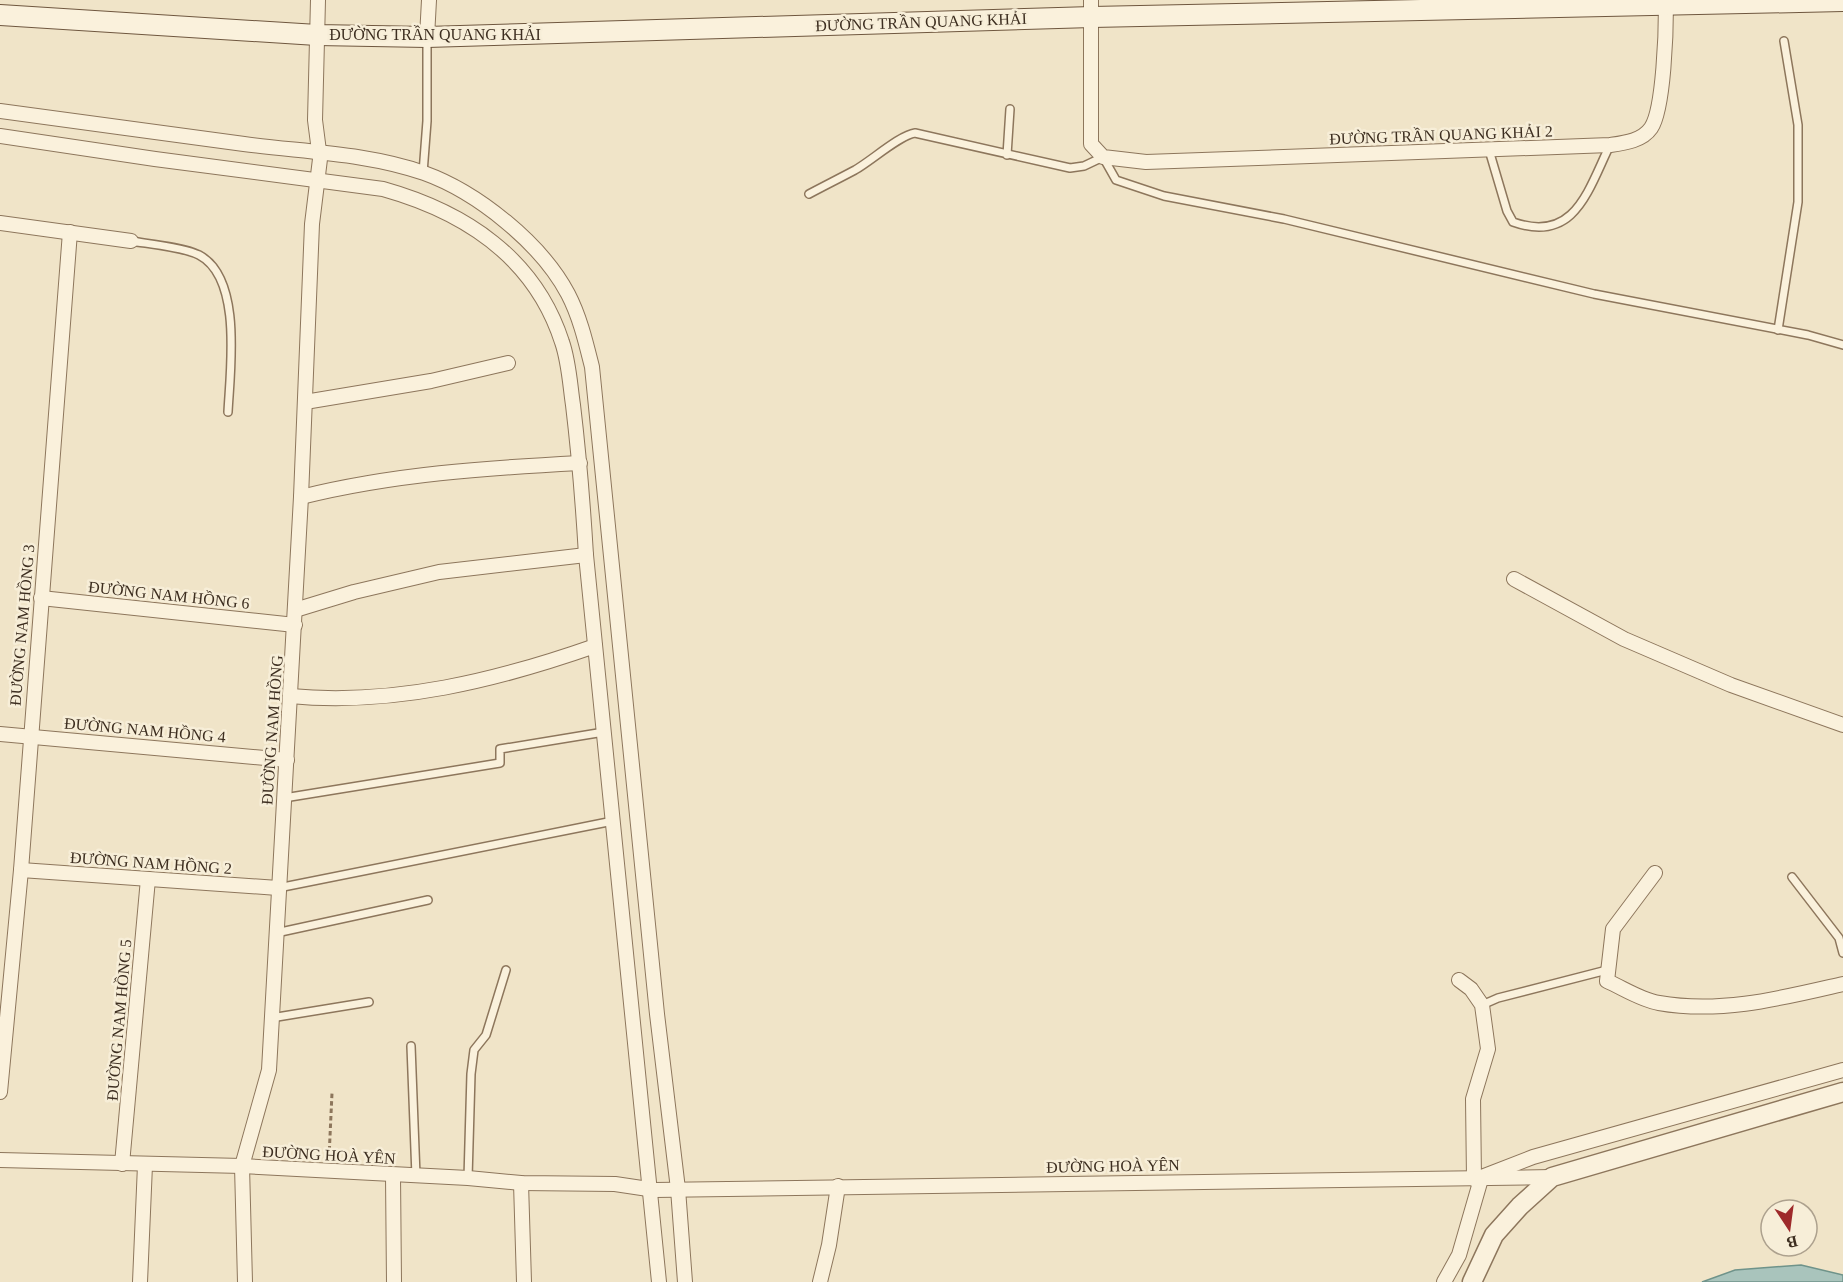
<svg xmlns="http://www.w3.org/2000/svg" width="1843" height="1282" font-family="Georgia,serif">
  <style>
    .water { fill: #a9c4bc; stroke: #6f938a; stroke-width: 1.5 }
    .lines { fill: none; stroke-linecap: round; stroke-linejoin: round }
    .service-casing { stroke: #8d765c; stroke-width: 10 }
    .minor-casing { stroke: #8d765c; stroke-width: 16 }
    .tertiary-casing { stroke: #8d765c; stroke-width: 21 }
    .secondary-casing { stroke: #6f573f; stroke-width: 22 }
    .path { stroke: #8d765c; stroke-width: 3; stroke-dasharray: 4.5 3; stroke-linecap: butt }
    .service { stroke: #faf1dc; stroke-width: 7 }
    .minor { stroke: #faf1dc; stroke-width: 14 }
    .tertiary { stroke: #faf1dc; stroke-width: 18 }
    .secondary { stroke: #faf1dc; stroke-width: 20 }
    .labels { text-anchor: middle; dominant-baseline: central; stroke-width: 5; stroke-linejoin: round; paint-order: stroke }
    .street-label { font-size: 16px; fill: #3d2e20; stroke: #f7eed8 }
  </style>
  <rect width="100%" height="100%" fill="#f0e4c8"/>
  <polygon class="water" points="1801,1265 1843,1275 1843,1282 1702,1282 1735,1270"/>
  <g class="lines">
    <g class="service-casing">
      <g id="service">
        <path d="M1489,150L1507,211L1513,222C1575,244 1588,190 1610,145"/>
        <polyline points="1007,155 1010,109"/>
        <polyline points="423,173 427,121 427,38"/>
        <path d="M809,194C824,186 840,178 855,170C871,161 900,135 915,133L1070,168L1084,166L1103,157L1116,180L1164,196L1284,219L1594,294L1808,335L1843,345"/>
        <path d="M131,241C149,244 183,247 199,255C243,278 230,371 228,412"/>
        <polyline points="1778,330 1798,202 1798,125 1784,41"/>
        <polyline points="284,798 500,763 500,749 604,732"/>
        <polyline points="1792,877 1839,938 1843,953"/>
        <polyline points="278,888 613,821"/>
        <polyline points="276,933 428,900"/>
        <polyline points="1482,1005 1498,998 1607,970"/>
        <polyline points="271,1018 369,1002"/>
        <polyline points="411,1046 416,1176"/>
        <polyline points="468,1178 471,1074 474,1050 486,1035 506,970"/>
      </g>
    </g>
    <g class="minor-casing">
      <g id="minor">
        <path d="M1091,0V144L1103,157L1146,162L1610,145C1624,143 1642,141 1651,128C1664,109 1666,29 1666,5"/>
        <polyline points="427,37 429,0"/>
        <path d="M0,111C81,122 163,133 244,144C303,152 367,153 424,173C477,192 541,243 568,294C580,317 586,343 592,367L657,1014L678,1189L685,1282"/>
        <path d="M0,136L155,159L383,189C465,212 535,258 562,342C569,362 570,385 573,405C579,455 583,505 586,555L659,1282"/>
        <polyline points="0,223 131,241"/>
        <polyline points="305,402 431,381 508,363"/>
        <path d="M301,497C393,474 486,468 580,463"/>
        <polyline points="1514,579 1624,639 1731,685 1843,725"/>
        <polyline points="41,598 295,625"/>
        <polyline points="295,610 354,592 439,572 586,555"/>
        <path d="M290,696C394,706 498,680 595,646"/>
        <polyline points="0,734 287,760"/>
        <polyline points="21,870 278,888"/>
        <path d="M1655,873L1613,929L1607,981C1623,988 1641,1000 1659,1003C1721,1014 1782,998 1843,984"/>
        <polyline points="1459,980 1471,989 1482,1005 1488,1049 1473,1099 1474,1179"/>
        <polyline points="0,1092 21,870 70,232"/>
        <polyline points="0,1160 242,1166 468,1178 521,1183 615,1184 655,1190 1552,1177"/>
        <polyline points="122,1164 148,879"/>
        <polyline points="393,1176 394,1282"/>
        <polyline points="1479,1178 1533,1157 1843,1070"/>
        <polyline points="521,1183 524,1282"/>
        <polyline points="140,1282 145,1165"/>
        <polyline points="245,1282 242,1166 269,1070 301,497 312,224 320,159 315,120 318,0"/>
        <polyline points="820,1282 829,1245 838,1186"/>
        <polyline points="1444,1282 1459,1255 1481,1179"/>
      </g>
    </g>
    <g class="tertiary-casing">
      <polyline id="tertiary" points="1472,1282 1494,1235 1520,1206 1552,1177 1843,1092"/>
    </g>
    <g class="secondary-casing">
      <polyline id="secondary" points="0,15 317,35 427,37 1092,17 1843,1"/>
    </g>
    <polyline class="path" points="329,1158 332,1093"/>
    <use href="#service" class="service"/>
    <use href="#minor" class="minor"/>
    <use href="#tertiary" class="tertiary"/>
    <use href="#secondary" class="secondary"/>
  </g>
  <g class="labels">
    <g class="street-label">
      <text transform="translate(921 22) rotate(-2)">ĐƯỜNG TRẦN QUANG KHẢI</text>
      <text x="435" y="34">ĐƯỜNG TRẦN QUANG KHẢI</text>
      <text transform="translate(1441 135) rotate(-2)">ĐƯỜNG TRẦN QUANG KHẢI 2</text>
      <text transform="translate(169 595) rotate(6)">ĐƯỜNG NAM HỒNG 6</text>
      <text transform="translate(22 625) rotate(-85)">ĐƯỜNG NAM HỒNG 3</text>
      <text transform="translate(145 730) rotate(5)">ĐƯỜNG NAM HỒNG 4</text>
      <text transform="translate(272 730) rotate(-86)">ĐƯỜNG NAM HỒNG</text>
      <text transform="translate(151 863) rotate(4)">ĐƯỜNG NAM HỒNG 2</text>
      <text transform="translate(119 1020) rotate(-85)">ĐƯỜNG NAM HỒNG 5</text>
      <text transform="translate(329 1155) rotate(3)">ĐƯỜNG HOÀ YÊN</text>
      <text transform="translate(1113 1166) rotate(-1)">ĐƯỜNG HOÀ YÊN</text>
    </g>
  </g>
  <g transform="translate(1789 1228) rotate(167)"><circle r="28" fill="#f7eed8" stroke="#ada18e" stroke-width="1.5"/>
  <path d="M0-4.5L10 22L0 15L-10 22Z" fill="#9e2a2b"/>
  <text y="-9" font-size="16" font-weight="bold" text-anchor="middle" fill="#3d2e20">B</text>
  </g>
</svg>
